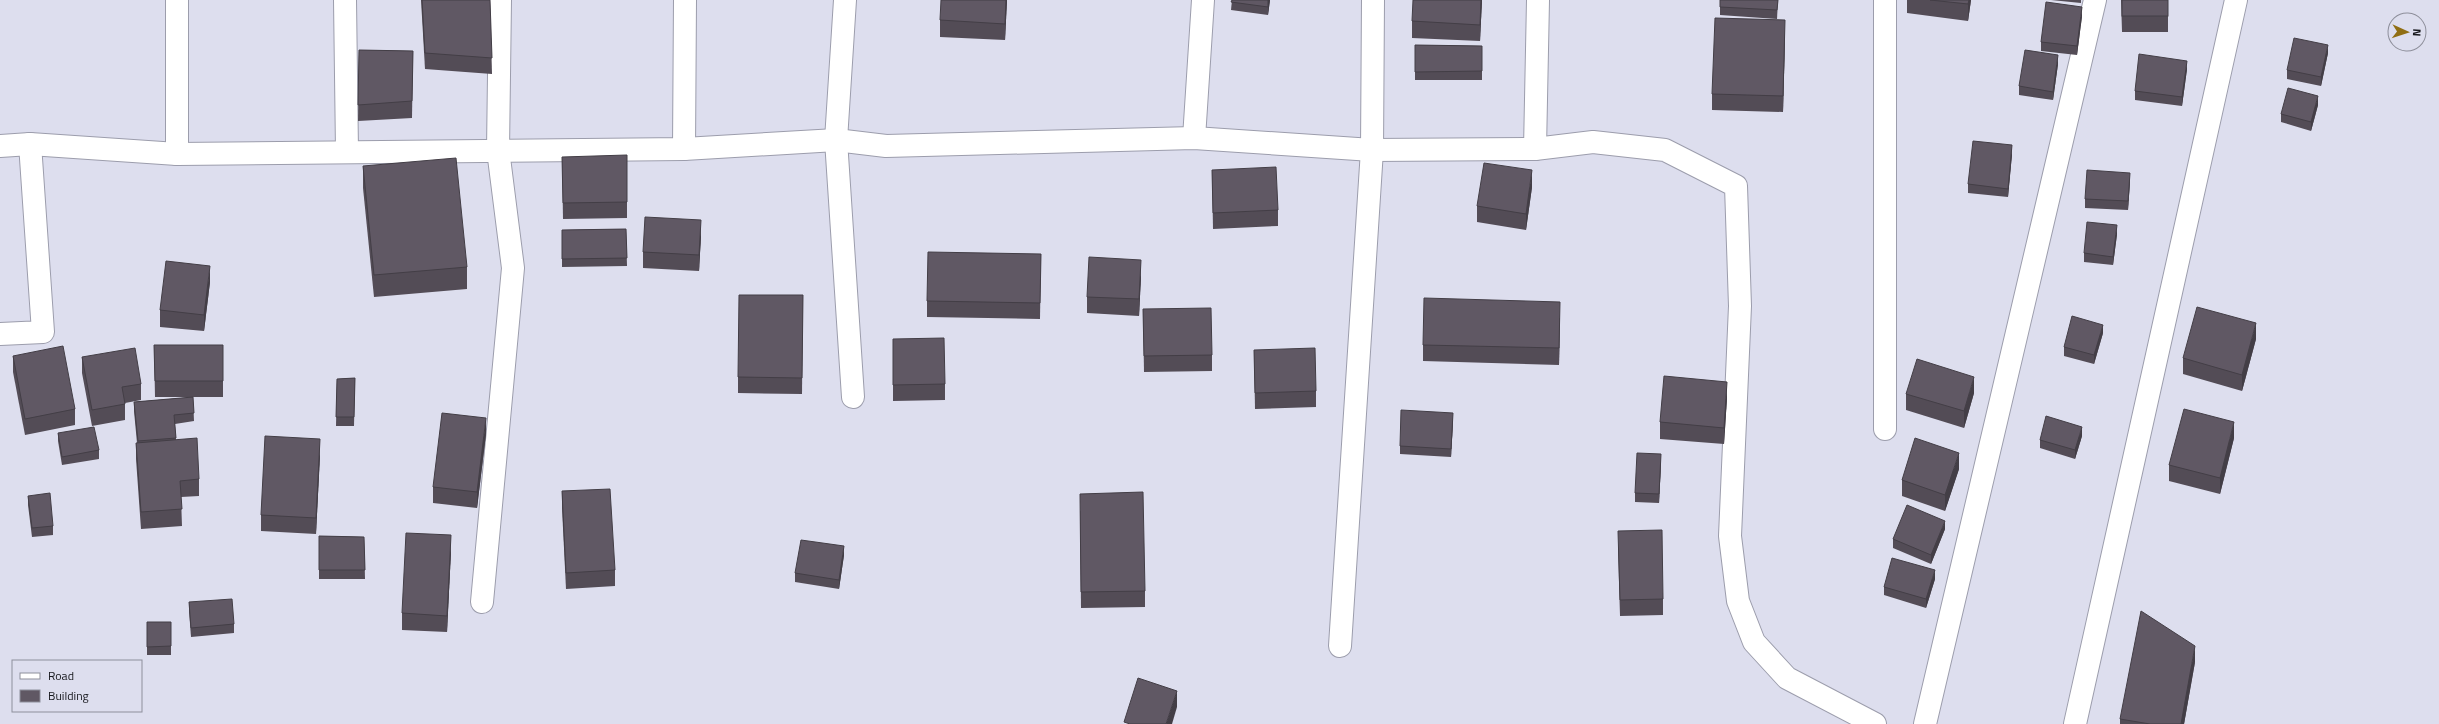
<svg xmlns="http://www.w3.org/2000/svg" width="2439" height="724" font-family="'Titillium Web',sans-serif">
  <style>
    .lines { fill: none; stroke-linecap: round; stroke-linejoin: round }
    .minor-casing { stroke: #9c9dac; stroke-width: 24 }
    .minor { stroke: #fff; stroke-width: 22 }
    .wall { fill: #534c56 }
    .shaded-wall { fill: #433e46 }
    .building { fill: #605864; stroke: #433e46 }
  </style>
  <rect width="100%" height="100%" fill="#dddeee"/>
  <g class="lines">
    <g class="minor-casing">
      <g id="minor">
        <polyline points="345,0 347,151"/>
        <polyline points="845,0 836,140 853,397"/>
        <polyline points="1885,0 1885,429"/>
        <polyline points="1194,138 1203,0"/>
        <polyline points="0,146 30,144 177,154 684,149 836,140 886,146 1194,138 1372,150 1535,149 1593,142 1665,150 1736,186 1740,306 1730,536 1738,601 1754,642 1787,678 1875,724"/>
        <polyline points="684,149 685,0"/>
        <polyline points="1535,149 1538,0"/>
        <polyline points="177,154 177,0"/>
        <polyline points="0,334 43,332 30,144"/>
        <polyline points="482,602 513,268 498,150 500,0"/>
        <polyline points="1340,646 1372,150 1373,0"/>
        <polyline points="1925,724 2095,0"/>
        <polyline points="2075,724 2236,0"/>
      </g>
    </g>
    <use href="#minor" class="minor"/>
  </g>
  <g class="wall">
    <polygon points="421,0 490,0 492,74 425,69"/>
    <polygon points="1007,0 1005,40 940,37 940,20"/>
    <polygon points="1232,0 1270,0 1268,15 1231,10"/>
    <polygon points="1482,0 1480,41 1412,38 1412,21"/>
    <polygon points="1720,0 1778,0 1777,19 1720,15"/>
    <polygon points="1907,0 1971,0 1968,21 1907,13"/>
    <polygon points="2051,0 2081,0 2081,3"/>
    <polygon points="2121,0 2168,0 2168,32 2122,32"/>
    <polygon points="2082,16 2077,55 2041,51 2041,42"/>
    <polygon points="1785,37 1783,112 1712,110 1712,94"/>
    <polygon points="1415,45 1482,46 1482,80 1415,80"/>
    <polygon points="359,50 413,51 412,118 358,121"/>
    <polygon points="2328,53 2321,86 2287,79 2287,70"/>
    <polygon points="2058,64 2053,100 2019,95 2019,86"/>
    <polygon points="2187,69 2182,106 2135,100 2135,91"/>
    <polygon points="2318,105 2311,131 2281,122 2281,114"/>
    <polygon points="2012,154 2008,197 1968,193 1968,184"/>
    <polygon points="562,157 627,202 627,218 563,219"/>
    <polygon points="363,166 467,267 467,289 374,297 363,188"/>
    <polygon points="1212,170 1278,210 1278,226 1213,229"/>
    <polygon points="2130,181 2128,210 2085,208 2085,199"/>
    <polygon points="1532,187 1526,230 1477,222 1477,206"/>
    <polygon points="626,229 627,266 562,267 562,230"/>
    <polygon points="2117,234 2113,265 2084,262 2084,253"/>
    <polygon points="701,236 699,271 643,268 643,252"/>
    <polygon points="1041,254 1040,319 927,317 927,301"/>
    <polygon points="1141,276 1139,316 1087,313 1087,297"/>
    <polygon points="210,282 204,331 160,327 160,310"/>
    <polygon points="803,295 802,394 738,393 738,377"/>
    <polygon points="1143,309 1212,355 1212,371 1144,372"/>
    <polygon points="1560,318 1559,365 1423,361 1423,345"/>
    <polygon points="2103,333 2094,364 2064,356 2064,347"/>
    <polygon points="893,339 945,384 945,400 893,401"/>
    <polygon points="2256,339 2242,391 2183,374 2183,358"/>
    <polygon points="154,345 223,345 223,397 193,397 194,421 175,424 176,440 199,479 199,496 181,497 182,526 141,529 136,459 136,443 137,443 134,411 134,402 192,397 155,397"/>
    <polygon points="1254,350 1316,391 1316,407 1255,409"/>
    <polygon points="13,356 75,409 75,425 25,435 13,372"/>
    <polygon points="82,357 141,384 141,400 125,403 125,420 92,426 82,373"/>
    <polygon points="355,378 354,426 336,426 337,379"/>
    <polygon points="1974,393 1964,428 1906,410 1906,394"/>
    <polygon points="1727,398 1724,444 1660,439 1660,422"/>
    <polygon points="1453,421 1451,457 1400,454 1400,446"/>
    <polygon points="58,433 99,450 99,459 62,465 58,441"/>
    <polygon points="486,434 477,508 433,503 433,487"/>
    <polygon points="2082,436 2075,459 2040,448 2040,440"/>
    <polygon points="2234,438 2220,494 2169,481 2169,465"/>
    <polygon points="320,455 316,534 261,531 261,515"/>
    <polygon points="1661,463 1659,503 1635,502 1635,493"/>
    <polygon points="1959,469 1945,511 1902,496 1902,480"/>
    <polygon points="562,491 615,570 615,586 566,589 562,508"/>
    <polygon points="28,496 53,526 53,535 32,537 28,505"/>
    <polygon points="1080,510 1145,591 1145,607 1081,608"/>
    <polygon points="1945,529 1931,564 1893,548 1893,539"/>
    <polygon points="319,536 364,537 365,579 319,579"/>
    <polygon points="1618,547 1663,599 1663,615 1620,616"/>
    <polygon points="451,551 447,632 402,630 402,613"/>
    <polygon points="844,555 839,589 795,582 795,573"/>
    <polygon points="1935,579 1926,608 1884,595 1884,587"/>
    <polygon points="189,602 234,624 234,633 191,637 189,611"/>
    <rect x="147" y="622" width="24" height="33"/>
    <polygon points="2195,662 2184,724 2120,724 2120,719"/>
  </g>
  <g class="shaded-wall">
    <polygon points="1006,0 1007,0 1005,40 1005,24"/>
    <polygon points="1268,0 1270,0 1268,15"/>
    <polygon points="1481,0 1482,0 1480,41 1480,25"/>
    <polygon points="1969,0 1971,0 1968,21 1968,4"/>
    <polygon points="2082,7 2082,16 2077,55 2077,46"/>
    <polygon points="1785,20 1785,37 1783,112 1783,96"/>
    <polygon points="2328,45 2328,53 2321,86 2321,77"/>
    <polygon points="2058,55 2058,64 2053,100 2053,92"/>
    <polygon points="2187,61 2187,69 2182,106 2182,97"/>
    <polygon points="2318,96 2318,105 2311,131 2311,122"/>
    <polygon points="2012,145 2012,154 2008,197 2008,189"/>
    <polygon points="1532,170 1532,187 1526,230 1526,214"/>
    <polygon points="2130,173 2130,181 2128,210 2128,201"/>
    <polygon points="701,220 701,236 699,271 699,255"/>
    <polygon points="2117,225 2117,234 2113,265 2113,257"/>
    <polygon points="1141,260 1141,276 1139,316 1139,299"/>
    <polygon points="210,266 210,282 204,331 204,315"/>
    <polygon points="1560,302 1560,318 1559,365 1559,348"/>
    <polygon points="2256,323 2256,339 2242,391 2242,375"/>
    <polygon points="2103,325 2103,333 2094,364 2094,355"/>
    <polygon points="1974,377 1974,393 1964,428 1964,411"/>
    <polygon points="1727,382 1727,398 1724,444 1724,428"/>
    <polygon points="1453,413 1453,421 1451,457 1451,449"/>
    <polygon points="486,418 486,434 477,508 477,492"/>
    <polygon points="2234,422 2234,438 2220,494 2220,478"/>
    <polygon points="2082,427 2082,436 2075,459 2075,450"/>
    <polygon points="320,439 320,455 316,534 316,518"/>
    <polygon points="1959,453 1959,469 1945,511 1945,495"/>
    <polygon points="1661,454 1661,463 1659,503 1659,494"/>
    <polygon points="1945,521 1945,529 1931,564 1931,555"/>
    <polygon points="451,535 451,551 447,632 447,616"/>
    <polygon points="844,546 844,555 839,589 839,580"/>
    <polygon points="1935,570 1935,579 1926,608 1926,599"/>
    <polygon points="2195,646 2195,662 2184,724 2181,724"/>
    <polygon points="1177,691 1177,707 1172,724 1166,724"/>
  </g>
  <g class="building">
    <polygon points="422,0 490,0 492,58 425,53"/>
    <polygon points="941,0 1006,0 1005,24 940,20"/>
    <polygon points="1232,0 1268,0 1268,7 1231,2"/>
    <polygon points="1413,0 1481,0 1480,25 1412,21"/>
    <polygon points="1720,0 1778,0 1777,10 1720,7"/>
    <polygon points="1930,0 1969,0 1968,4"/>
    <rect x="2122" y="0" width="46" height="16"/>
    <polygon points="2046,2 2082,7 2077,46 2041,42"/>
    <polygon points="1715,18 1785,20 1783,96 1712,94"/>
    <polygon points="2294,38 2328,45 2321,77 2287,70"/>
    <polygon points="1415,45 1482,46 1482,71 1415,72"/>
    <polygon points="359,50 413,51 412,101 358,105"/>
    <polygon points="2025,50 2058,55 2053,92 2019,86"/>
    <polygon points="2139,54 2187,61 2182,97 2135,91"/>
    <polygon points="2288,88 2318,96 2311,122 2281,114"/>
    <polygon points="1973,141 2012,145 2008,189 1968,184"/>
    <polygon points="627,155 627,202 563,203 562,157"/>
    <polygon points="456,158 467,267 374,275 363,166"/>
    <polygon points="1484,163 1532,170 1526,214 1477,206"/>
    <polygon points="1276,167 1278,210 1213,213 1212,170"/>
    <polygon points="2087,170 2130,173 2128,201 2085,199"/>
    <polygon points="645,217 701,220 699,255 643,252"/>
    <polygon points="2087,222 2117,225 2113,257 2084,253"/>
    <polygon points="626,229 627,258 562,259 562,230"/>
    <polygon points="928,252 1041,254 1040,303 927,301"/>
    <polygon points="1089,257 1141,260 1139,299 1087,297"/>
    <polygon points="166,261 210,266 204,315 160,310"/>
    <polygon points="739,295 803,295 802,378 738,377"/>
    <polygon points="1424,298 1560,302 1559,348 1423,345"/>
    <polygon points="2197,307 2256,323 2242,375 2183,358"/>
    <polygon points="1211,308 1212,355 1144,356 1143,309"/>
    <polygon points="2072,316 2103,325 2094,355 2064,347"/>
    <polygon points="944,338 945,384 893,385 893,339"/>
    <polygon points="154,345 223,345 223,381 155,381"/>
    <polygon points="63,346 75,409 25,419 13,356"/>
    <polygon points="135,348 141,384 122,387 125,404 92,410 82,357"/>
    <polygon points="1315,348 1316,391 1255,393 1254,350"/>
    <polygon points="1917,359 1974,377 1964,411 1906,394"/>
    <polygon points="1664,376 1727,382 1724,428 1660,422"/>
    <polygon points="355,378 354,417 336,417 337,379"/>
    <polygon points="193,397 194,413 174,415 176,438 138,441 134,402"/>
    <polygon points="2184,409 2234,422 2220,478 2169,465"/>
    <polygon points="1401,410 1453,413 1451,449 1400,446"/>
    <polygon points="442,413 486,418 477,492 433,487"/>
    <polygon points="2046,416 2082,427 2075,450 2040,440"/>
    <polygon points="94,427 99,450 62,457 58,433"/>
    <polygon points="265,436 320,439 316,518 261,515"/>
    <polygon points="197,438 199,479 180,481 182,509 141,512 136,443"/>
    <polygon points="1915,438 1959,453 1945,495 1902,480"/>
    <polygon points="1637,453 1661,454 1659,494 1635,493"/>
    <polygon points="610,489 615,570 566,573 562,491"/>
    <polygon points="1143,492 1145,591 1081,592 1080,494"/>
    <polygon points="50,493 53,526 32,528 28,496"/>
    <polygon points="1907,505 1945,521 1931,555 1893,539"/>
    <polygon points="1662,530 1663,599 1620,600 1618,531"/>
    <polygon points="406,533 451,535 447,616 402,613"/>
    <polygon points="319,536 364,537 365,570 319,570"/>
    <polygon points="801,540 844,546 839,580 795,573"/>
    <polygon points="1892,558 1935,570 1926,599 1884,587"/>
    <polygon points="232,599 234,624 191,628 189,602"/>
    <polygon points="2141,611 2195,646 2181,724 2150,724 2120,719"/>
    <polygon points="147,622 171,622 171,646 147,647"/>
    <polygon points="1138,678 1177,691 1166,724 1130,724 1124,722"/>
  </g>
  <rect x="12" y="660" width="130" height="52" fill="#dddeee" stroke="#8e8f9b"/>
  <rect x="20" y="673" width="20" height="6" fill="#ffffff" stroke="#8e8f9b"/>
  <text x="48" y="680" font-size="12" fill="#18191e">Road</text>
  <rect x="20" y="690" width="20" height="12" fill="#605864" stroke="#8e8f9b"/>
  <text x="48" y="700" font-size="12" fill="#18191e">Building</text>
  <g transform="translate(2407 32) rotate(93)"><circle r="19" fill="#dddeee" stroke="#8e8f9b"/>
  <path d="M0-3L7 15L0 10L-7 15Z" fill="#906e13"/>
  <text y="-6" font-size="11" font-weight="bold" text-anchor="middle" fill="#18191e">N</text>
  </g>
</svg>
